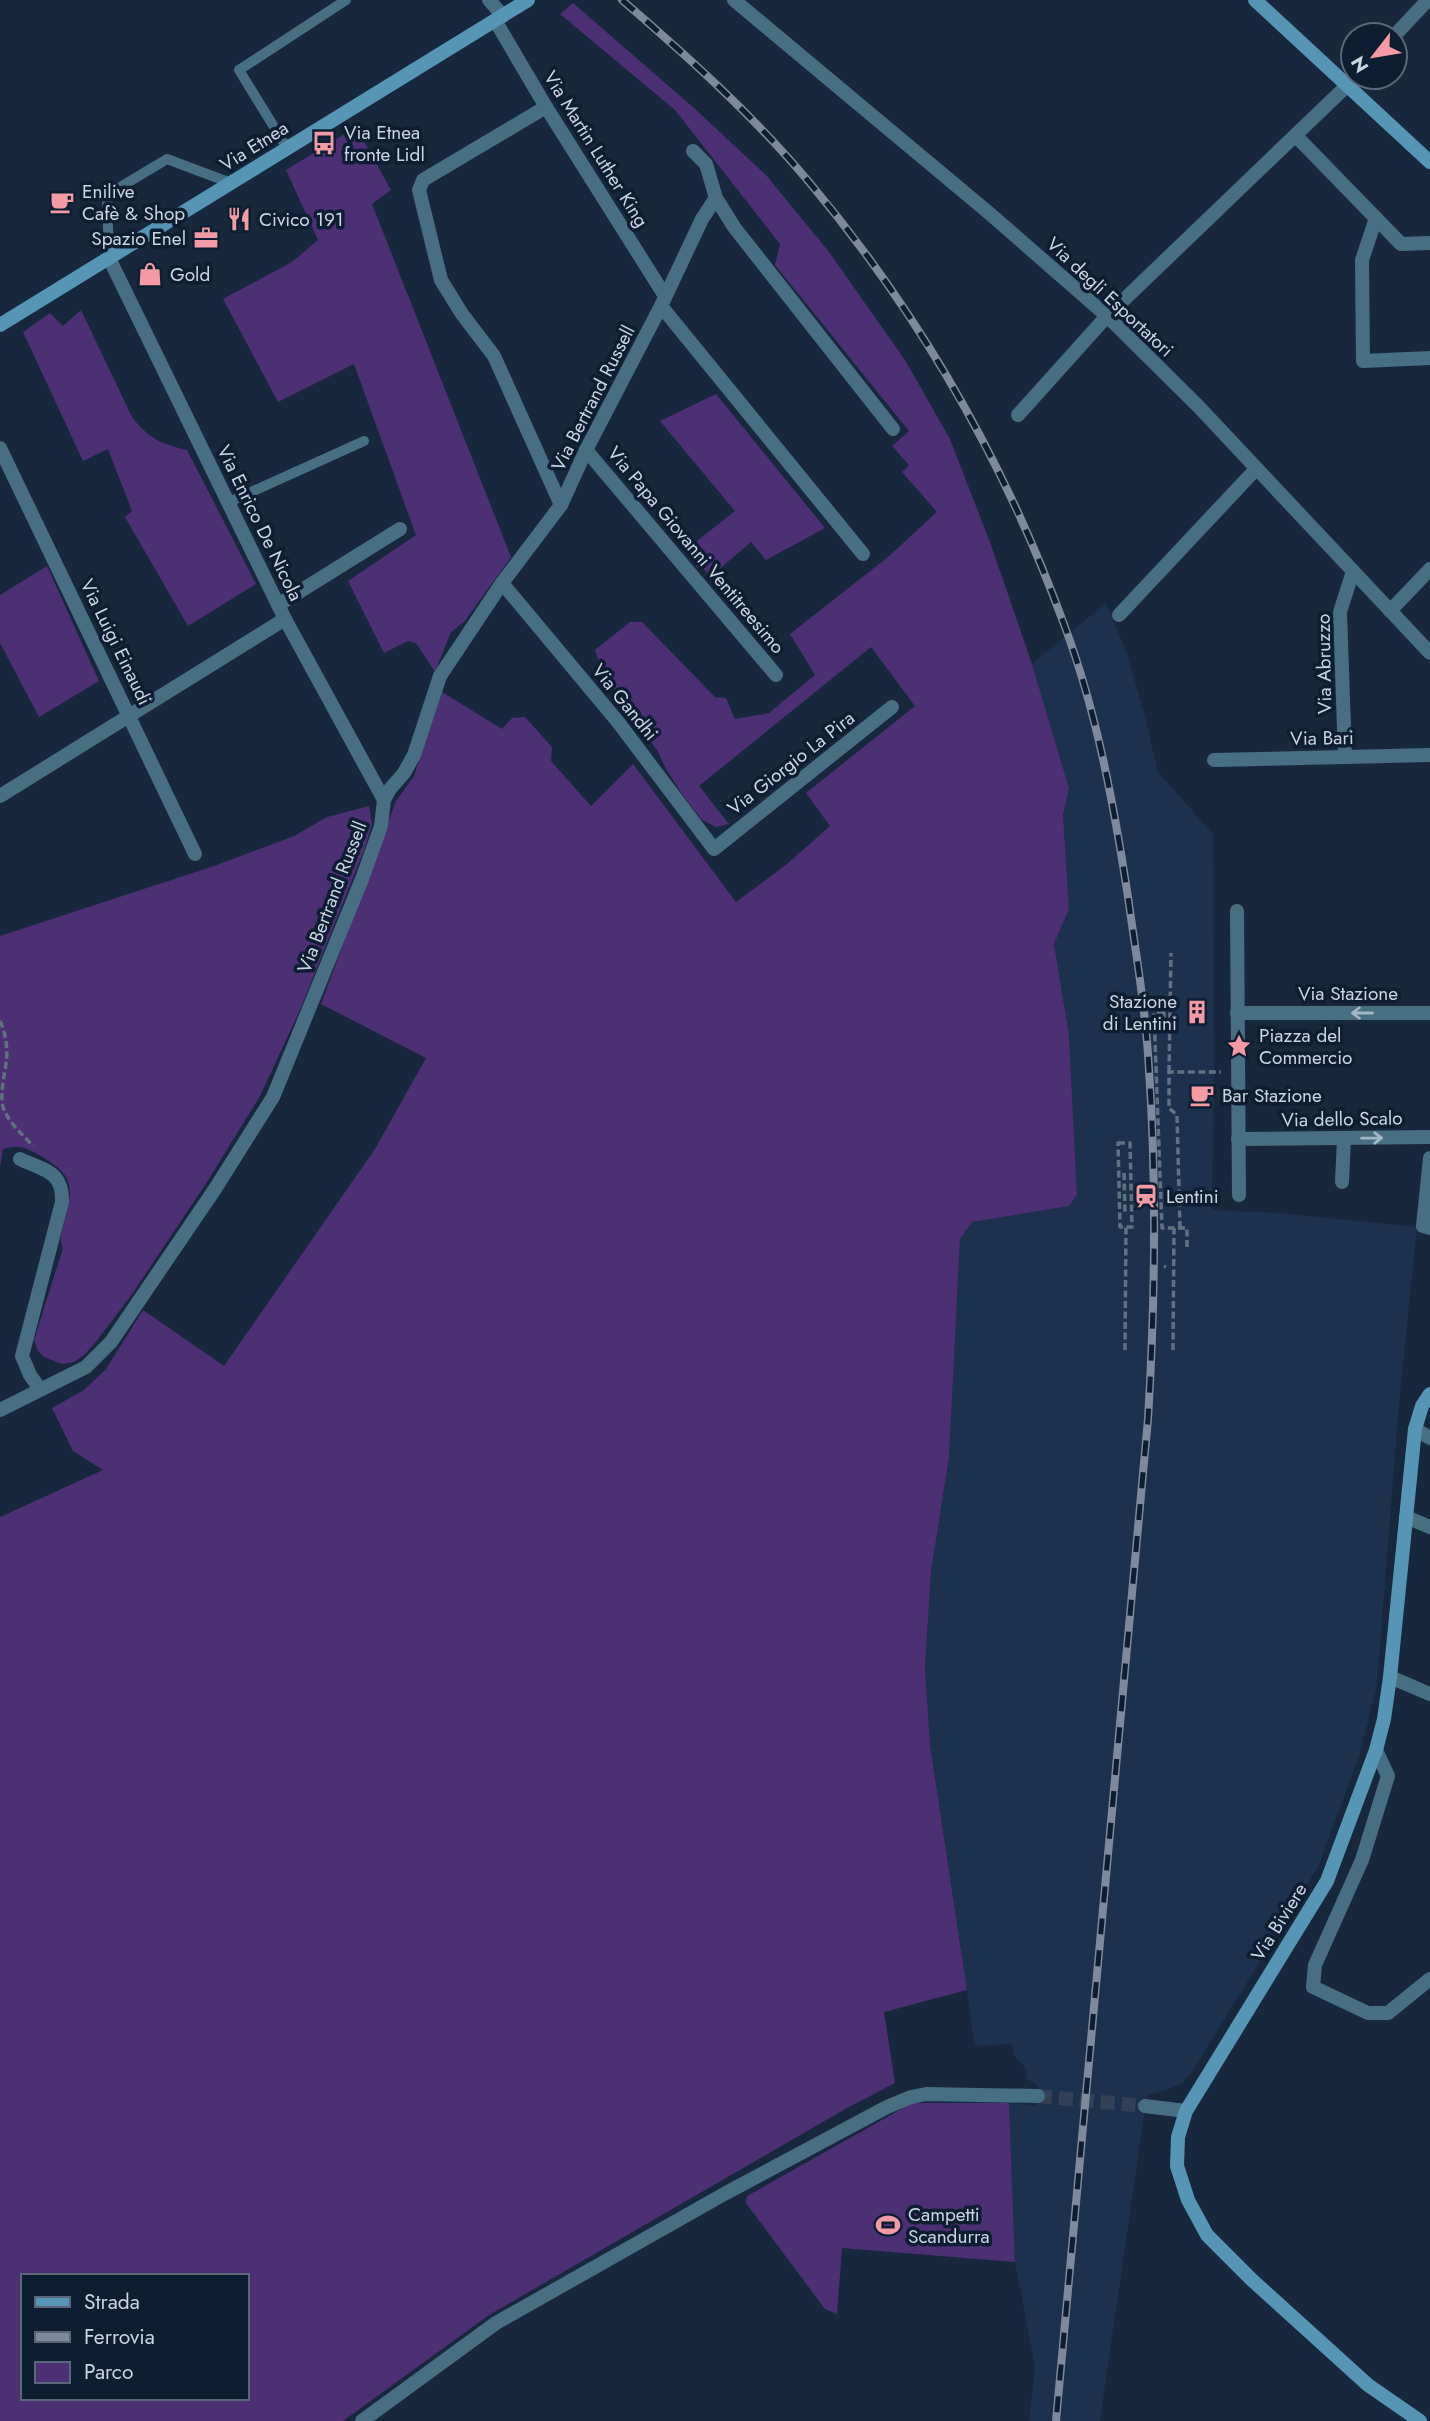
<svg xmlns="http://www.w3.org/2000/svg" width="1430" height="2421" font-family="Jost,sans-serif">
  <style>
    .built { fill: #1c314b }
    .green { fill: #4d2f73; fill-rule: evenodd }
    .lines { fill: none; stroke-linecap: round; stroke-linejoin: round }
    .street-tunnel { stroke: #324256; stroke-width: 14; stroke-dasharray: 14 7; stroke-linecap: butt }
    .path { stroke: #627182; stroke-width: 3.5; stroke-dasharray: 7 3.5; stroke-linecap: butt }
    .lane { stroke: #486e81; stroke-width: 10 }
    .street { stroke: #486e81; stroke-width: 14 }
    .secondary { stroke: #5695b3; stroke-width: 14 }
    .rail-casing { stroke: #7d8a9b; stroke-width: 8 }
    .rail { stroke: #0e1e32; stroke-width: 5; stroke-dasharray: 16; stroke-linecap: butt }
    .oneway { stroke: #a3b6c5 }
    .labels { text-anchor: middle; dominant-baseline: central; stroke-width: 7; stroke-linejoin: round; paint-order: stroke }
    .poi-label { font-size: 19px; fill: #cad5e2; stroke: #0e1e32; text-anchor: start }
    .street-label { font-size: 19px; fill: #cad5e2; stroke: #0e1e32 }
  </style>
  <rect width="100%" height="100%" fill="#17283d"/>
  <polygon class="built" points="1106,603 1126,651 1144,713 1158,772 1213,834 1214,1065 1212,1210 1277,1213 1417,1227 1399,1403 1377,1685 1360,1753 1318,1867 1193,2070 1183,2082 1167,2090 1147,2095 1100,2421 1029,2421 1035,2367 1015,2262 1009,2103 1037,2106 1038,2086 1027,2079 1026,2069 1014,2055 1012,2044 975,2046 930,1745 925,1667 931,1572 949,1457 960,1239 971,1222 1069,1206 1077,1195 1069,1035 1054,944 1069,909 1063,815 1069,788 1032,664"/>
  <g class="green">
    <path d="M573,3L694,108L766,175L829,252L905,360L950,439L991,545L1032,664L1069,788L1063,815L1069,909L1054,944L1069,1035L1077,1195L1069,1206L972,1222L960,1239L949,1457L931,1572L925,1667L930,1745L967,1990L884,2012L895,2083L847,2108L489,2315L343,2421H0V1517L103,1470L73,1451L52,1408L84,1390L106,1369L143,1310L224,1366L375,1149L426,1058L321,1004L396,801L414,776L442,692L502,729L512,718L525,717L552,747L551,761L591,806L633,764L736,902L787,864L830,826L806,793L915,706L871,647L699,786L729,824L716,827L702,820L682,794L666,769L657,750L604,677L595,650L630,622H642L715,697L726,698L735,719L769,713L815,675L790,634L888,557L937,512L902,472L909,465L892,446L909,431L775,265L780,244L675,110L560,14ZM23,2276H247V2398H23Z"/>
    <polygon points="356,127 391,190 372,204 511,557 464,622 451,632 435,672 416,643 408,641 384,653 348,581 416,535 354,364 278,402 223,299 292,262 318,240 286,170"/>
    <path d="M81,310L132,417C149,439 161,444 187,450L256,584L188,626L125,517L132,511L108,449L83,461L23,332L50,313L63,326Z"/>
    <polygon points="716,394 825,528 766,560 751,542 710,577 688,548 735,511 660,421"/>
    <polygon points="47,566 99,681 39,717 0,643 0,595"/>
    <path d="M369,806L372,824L365,848L300,1010L260,1096L207,1182L130,1297L95,1343L84,1355L74,1362L62,1364L44,1357L38,1351L34,1340L63,1248C59,1240 61,1236 63,1227C73,1189 77,1176 39,1155C26,1148 18,1144 3,1149L0,1167V936L211,867L294,836L327,817Z"/>
    <polygon points="912,2103 1009,2103 1015,2262 842,2248 837,2314 825,2309 746,2203 747,2196"/>
  </g>
  <g class="lines">
    <polyline class="street-tunnel" points="1038,2096 1145,2106"/>
    <g class="path">
      <polyline points="1164,1013 1154,1013 1162,1228 1174,1228"/>
      <polyline points="1170,1017 1179,1016"/>
      <path d="M0,1021C6,1034 8,1049 6,1064C4,1077 0,1093 3,1107C8,1122 23,1135 33,1146"/>
      <polyline points="1169,1023 1164,1023 1164,1000 1170,1000"/>
      <polyline points="1169,1072 1171,953"/>
      <polygon points="1118,1143 1130,1143 1132,1227 1120,1227"/>
      <polyline points="1124,1173 1125,1213"/>
      <polyline points="1180,1228 1177,1115 1169,1108 1169,1072 1221,1072"/>
      <polyline points="1164,1266 1166,1267"/>
      <polyline points="1125,1350 1126,1227"/>
      <polyline points="1173,1350 1174,1228 1187,1228 1187,1248"/>
    </g>
    <g class="lane">
      <polyline points="287,148 239,70 346,0"/>
      <polyline points="109,258 107,195 167,159 231,183"/>
      <polyline points="229,502 364,441"/>
    </g>
    <g class="street">
      <polyline points="489,0 503,16"/>
      <polyline points="734,0 989,213 1107,316 1198,406 1430,653"/>
      <polyline points="496,22 546,107 665,296"/>
      <polyline points="1395,35 1428,0"/>
      <polyline points="546,107 423,180 419,190 441,280 462,314 494,356 561,505"/>
      <polyline points="1296,136 1401,244 1430,243"/>
      <polyline points="693,151 706,164 716,198 734,227 893,429"/>
      <polyline points="1376,218 1362,260 1363,361 1430,358"/>
      <polyline points="109,258 285,619 384,800"/>
      <polyline points="661,306 863,554"/>
      <polyline points="1018,415 1107,316 1356,77"/>
      <polyline points="0,448 195,854"/>
      <polyline points="586,450 776,675"/>
      <polyline points="502,583 618,722 714,849 892,707"/>
      <polyline points="278,605 400,529"/>
      <polyline points="1390,611 1430,569"/>
      <polyline points="1119,615 1256,469"/>
      <polyline points="1345,757 1340,612 1353,571"/>
      <polyline points="1214,760 1430,755"/>
      <polyline points="0,796 285,619"/>
      <polyline points="1237,911 1239,1195"/>
      <polyline points="1237,1013 1430,1013"/>
      <polyline points="1238,1139 1430,1137"/>
      <polyline points="1430,1158 1423,1226 1430,1228"/>
      <path d="M20,1159C45,1171 63,1171 62,1202L22,1356L30,1375L40,1389"/>
      <polyline points="1342,1182 1344,1139"/>
      <polyline points="0,1410 86,1367 111,1342 215,1189 273,1097 362,879 381,826 384,800 390,789 404,773 414,755 440,676 502,583 561,505 586,450 661,306 702,219 716,198"/>
      <polyline points="1415,1429 1430,1438"/>
      <polyline points="1406,1517 1430,1527"/>
      <polyline points="1390,1677 1430,1694"/>
      <polyline points="1376,1750 1388,1776 1362,1860 1315,1965 1313,1987 1368,2013 1388,2013 1430,1979"/>
      <polyline points="1145,2106 1186,2111"/>
      <polyline points="362,2421 496,2323 726,2193 887,2107 911,2097 926,2094 1038,2096"/>
    </g>
    <g class="secondary">
      <polyline points="1255,0 1430,162"/>
      <polyline points="0,325 528,0"/>
      <polyline points="1420,2421 1368,2385 1252,2280 1207,2235 1188,2200 1177,2166 1178,2137 1186,2111 1327,1881 1376,1750 1384,1719 1390,1677 1415,1429 1422,1406 1430,1394"/>
    </g>
    <g class="rail-casing">
      <path id="rail" d="M622,0C688,57 753,115 809,182C920,314 1006,465 1065,627C1097,713 1114,806 1128,897C1136,954 1146,1012 1149,1070C1157,1186 1155,1303 1148,1419L1056,2421"/>
    </g>
    <use href="#rail" class="rail"/>
  </g>
  <defs><path id="oneway-shaft" d="M-6 0H5M1.5-3L5.5 0L1.5 3" fill="none" stroke-width="1.6" stroke-linecap="round" stroke-linejoin="round" transform="scale(1.75)"/></defs>
  <g class="oneway">
    <use href="#oneway-shaft" transform="translate(1362 1013) rotate(180)"/>
    <use href="#oneway-shaft" transform="translate(1372 1138) rotate(-1)"/>
  </g>
  <defs>
    <g id="bus-bare" transform="scale(1.89)"><path d="M-5-6H5V4H4V6H2V4H-2V6H-4V4H-5ZM-3.5-4V0h7V-4ZM-3.5 1.2v1.5H-2V1.2ZM2 1.2v1.5H3.5V1.2Z" fill="#f49aa4" stroke="#0e1e32" stroke-width="2.5" paint-order="stroke"/></g>
    <g id="cafe-bare" transform="scale(1.89)"><path d="M-5.5-4.5H6V0H3Q3 3.5 0 3.5H-2.5Q-5.5 3.5-5.5 0ZM3-3.2v2h1.7v-2ZM-6 4.5H4V6H-6Z" fill="#f49aa4" stroke="#0e1e32" stroke-width="2.5" paint-order="stroke"/></g>
    <g id="restaurant-bare" transform="scale(1.89)"><path d="M-5-6h1v4h1v-4h1v4h1v-4h1v5L-1.5 .5V6h-2V.5L-5-1ZM5-6V6H3V1.5H1.5Q1.5-4 5-6Z" fill="#f49aa4" stroke="#0e1e32" stroke-width="2.5" paint-order="stroke"/></g>
    <g id="office-bare" transform="scale(1.89)"><path d="M-6-3h4V-5.5h4V-3h4V5H-6ZM-1-4.5V-3h2v-1.5ZM-6 0V1H6V0Z" fill="#f49aa4" stroke="#0e1e32" stroke-width="2.5" paint-order="stroke"/></g>
    <g id="shop-bare" transform="scale(1.89)"><path d="M-5-2.5h2.3a2.7 3.5 0 0 1 5.4 0H5L5.5 6h-11ZM-1.5-2.5h3a1.5 2.3 0 0 0-3 0Z" fill="#f49aa4" stroke="#0e1e32" stroke-width="2.5" paint-order="stroke"/></g>
    <g id="building-bare" transform="scale(1.89)"><path d="M-4-6H4V6H1V3H-1V6H-4ZM-2.5-4.3h1.7v1.8h-1.7ZM.8-4.3h1.7v1.8H.8ZM-2.5-1h1.7V.8h-1.7ZM.8-1h1.7V.8H.8Z" fill="#f49aa4" stroke="#0e1e32" stroke-width="2.5" paint-order="stroke"/></g>
    <g id="sight-bare" transform="scale(1.89)"><path d="M0-6L1.8-2.2L6-1.7L2.9 1.2L3.7 5.4L0 3.3L-3.7 5.4L-2.9 1.2L-6-1.7L-1.8-2.2Z" fill="#f49aa4" stroke="#0e1e32" stroke-width="2.5" paint-order="stroke"/></g>
    <g id="station-bare" transform="scale(1.89)"><path d="M-3-6H3Q5-6 5-4V2Q5 4 3 4L4.5 6H3L1.5 4h-3L-3 6H-4.5L-3 4Q-5 4-5 2V-4Q-5-6-3-6ZM-3.5-4v3h7v-3ZM-3.5 1v1.5H-2V1ZM2 1v1.5H3.5V1Z" fill="#f49aa4" stroke="#0e1e32" stroke-width="2.5" paint-order="stroke"/></g>
    <g id="stadium-bare" transform="scale(1.89)"><path d="M0-5a6.5 5 0 1 0 0 10a6.5 5 0 1 0 0-10ZM-3.5-1.8h7v3.6h-7Z" fill="#f49aa4" stroke="#0e1e32" stroke-width="2.5" paint-order="stroke"/></g>
  </defs>
  <g fill-rule="evenodd">
    <use href="#bus-bare" x="324" y="143"/>
    <use href="#cafe-bare" x="62" y="202"/>
    <use href="#restaurant-bare" x="239" y="219"/>
    <use href="#office-bare" x="206" y="238"/>
    <use href="#shop-bare" x="150" y="274"/>
    <use href="#building-bare" x="1197" y="1012"/>
    <use href="#sight-bare" x="1239" y="1046"/>
    <use href="#cafe-bare" x="1202" y="1095"/>
    <use href="#station-bare" x="1146" y="1196"/>
    <use href="#stadium-bare" x="888" y="2225"/>
  </g>
  <g class="labels">
    <g class="poi-label">
      <text x="344" y="132">Via Etnea<tspan x="344" dy="22">fronte Lidl</tspan></text>
      <text x="82" y="191">Enilive<tspan x="82" dy="22">Cafè &amp; Shop</tspan></text>
      <text x="259" y="219">Civico 191</text>
      <text x="186" y="238" text-anchor="end">Spazio Enel</text>
      <text x="170" y="274">Gold</text>
      <text x="1177" y="1001" text-anchor="end">Stazione<tspan x="1177" dy="22">di Lentini</tspan></text>
      <text x="1259" y="1035">Piazza del<tspan x="1259" dy="22">Commercio</tspan></text>
      <text x="1222" y="1095">Bar Stazione</text>
      <text x="1166" y="1196">Lentini</text>
      <text x="908" y="2214">Campetti<tspan x="908" dy="22">Scandurra</tspan></text>
    </g>
    <g class="street-label">
      <text transform="translate(254 146) rotate(-32)">Via Etnea</text>
      <text transform="translate(596 149) rotate(58)">Via Martin Luther King</text>
      <text transform="translate(1110 297) rotate(43)">Via degli Esportatori</text>
      <text transform="translate(593 398) rotate(-63)">Via Bertrand Russell</text>
      <text transform="translate(260 523) rotate(64)">Via Enrico De Nicola</text>
      <text transform="translate(696 550) rotate(50)">Via Papa Giovanni Ventitreesimo</text>
      <text transform="translate(116 642) rotate(64)">Via Luigi Einaudi</text>
      <text transform="translate(1324 664) rotate(-91)">Via Abruzzo</text>
      <text transform="translate(625 702) rotate(51)">Via Gandhi</text>
      <text transform="translate(1322 738) rotate(-1)">Via Bari</text>
      <text transform="translate(791 763) rotate(-38)">Via Giorgio La Pira</text>
      <text transform="translate(332 897) rotate(-69)">Via Bertrand Russell</text>
      <text x="1348" y="993">Via Stazione</text>
      <text transform="translate(1342 1119) rotate(-1)">Via dello Scalo</text>
      <text transform="translate(1279 1922) rotate(-58)">Via Biviere</text>
    </g>
  </g>
  <rect x="21" y="2274" width="228" height="126" fill="#0e1e32" stroke="#596778" stroke-width="2"/>
  <rect x="35" y="2297" width="35" height="10" fill="#5695b3" stroke="#596778" stroke-width="2"/>
  <text x="84" y="2309" font-size="21" fill="#cad5e2">Strada</text>
  <rect x="35" y="2332" width="35" height="10" fill="#7d8a9b" stroke="#596778" stroke-width="2"/>
  <text x="84" y="2344" font-size="21" fill="#cad5e2">Ferrovia</text>
  <rect x="35" y="2362" width="35" height="21" fill="#4d2f73" stroke="#596778" stroke-width="2"/>
  <text x="84" y="2379" font-size="21" fill="#cad5e2">Parco</text>
  <g transform="translate(1374 56) rotate(239)"><circle r="33" fill="#0e1e32" stroke="#596778" stroke-width="2"/>
  <path d="M0-5L12 26L0 18L-12 26Z" fill="#f49aa4"/>
  <text y="-10" font-size="19" font-weight="bold" text-anchor="middle" fill="#cad5e2">N</text>
  </g>
</svg>
